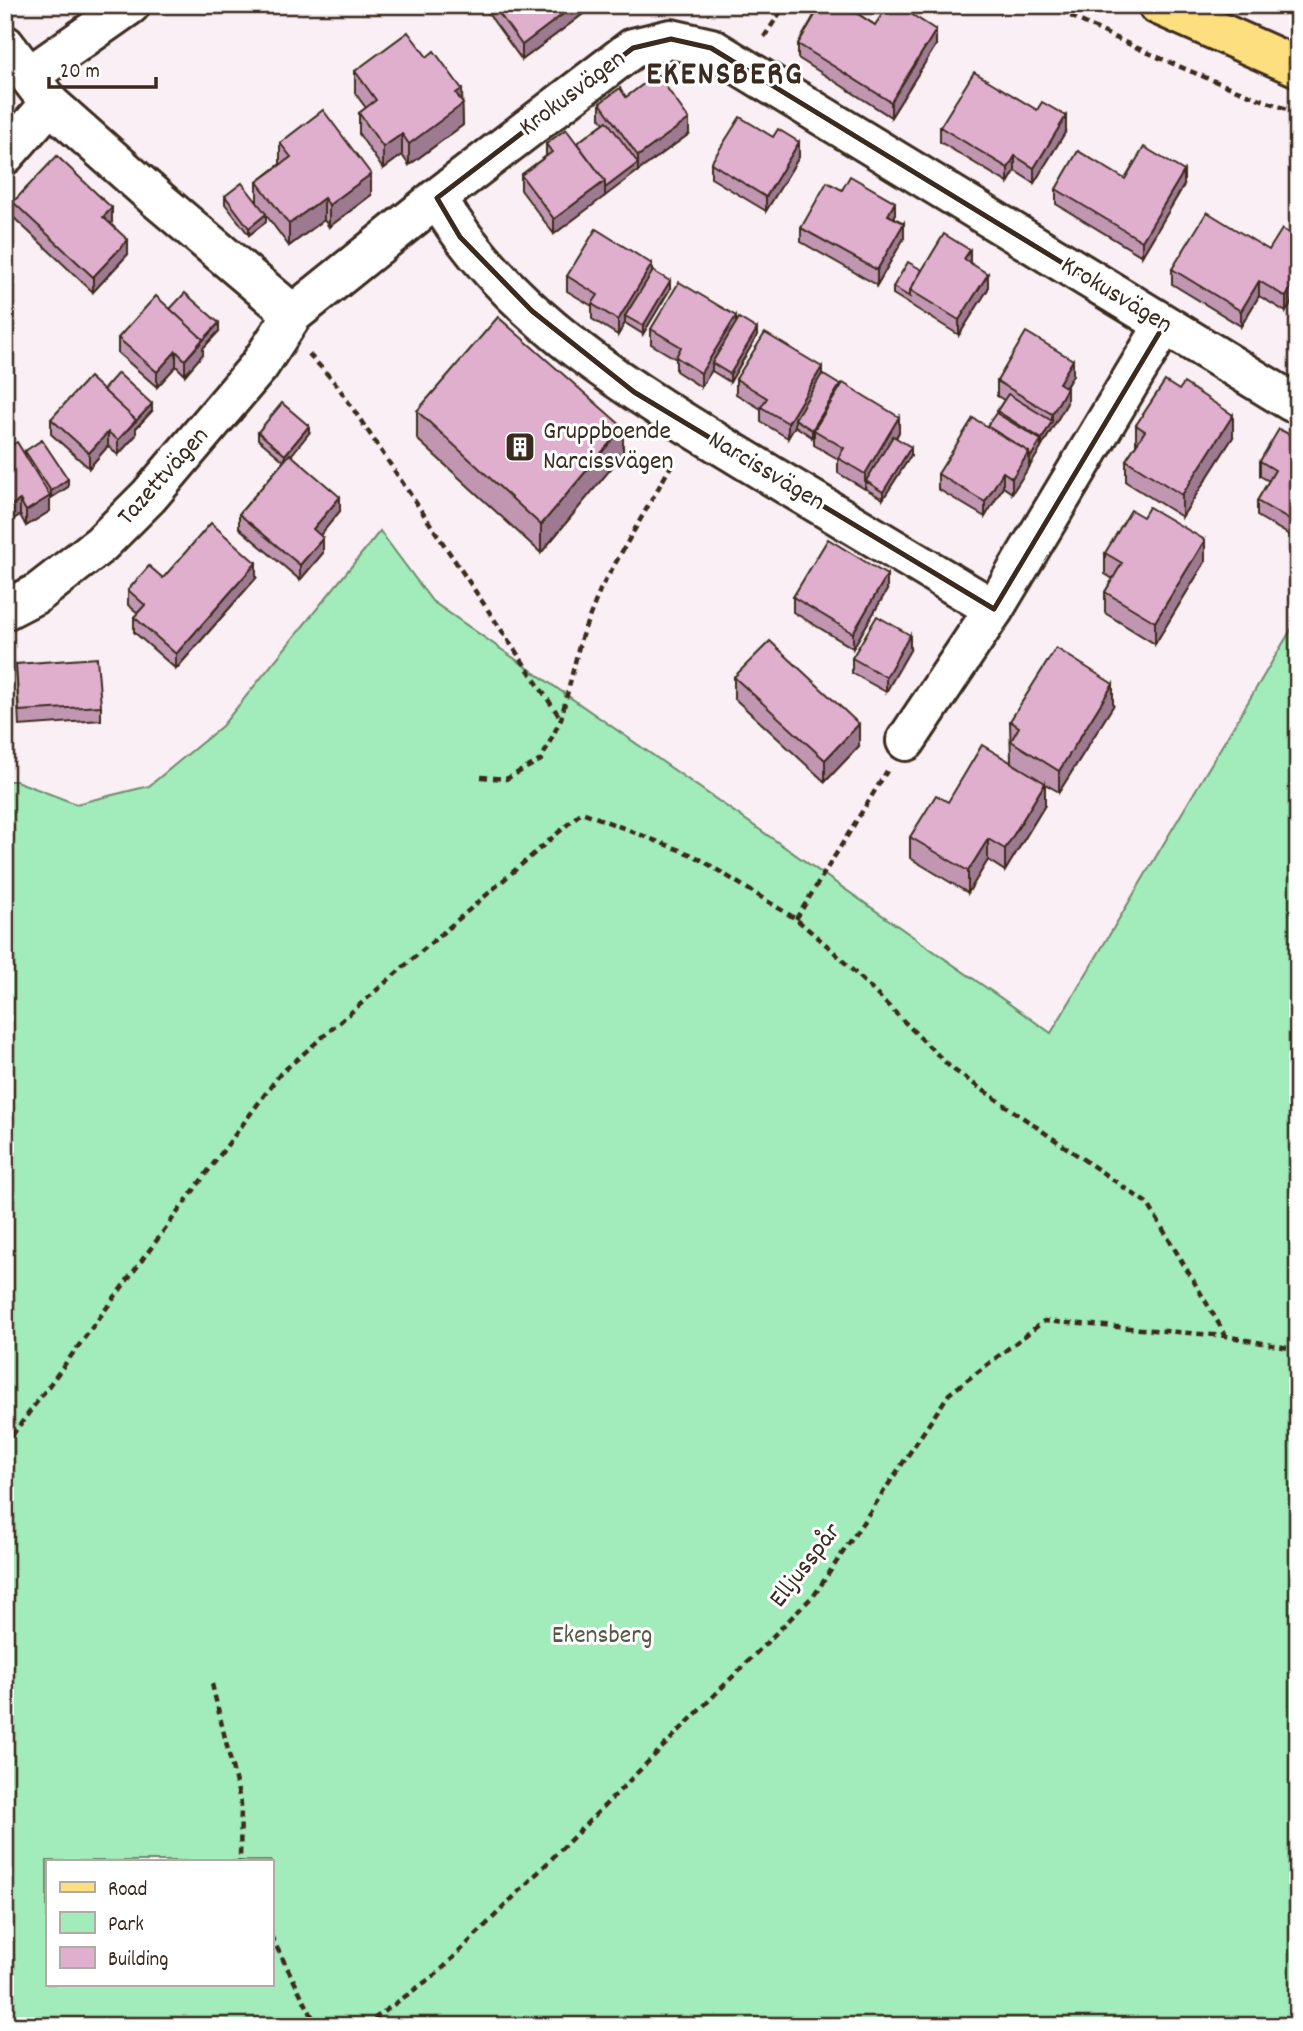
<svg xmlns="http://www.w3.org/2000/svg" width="1303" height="2031" font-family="Dekko,sans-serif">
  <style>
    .green { fill: #a2ebba; stroke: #6e8a6c; stroke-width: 2; fill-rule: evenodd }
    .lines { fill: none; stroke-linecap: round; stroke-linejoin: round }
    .minor-casing { stroke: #3b2a1e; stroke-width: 44 }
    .major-casing { stroke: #3b2a1e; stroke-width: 44 }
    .path { stroke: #3b2a1e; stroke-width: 4.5; stroke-dasharray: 7 5; stroke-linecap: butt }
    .minor { stroke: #fff; stroke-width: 38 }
    .major { stroke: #fedf80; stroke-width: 38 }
    .wall { fill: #c196b1; stroke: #3b2a1e; stroke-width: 2 }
    .shaded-wall { fill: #9d7a90; stroke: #3b2a1e; stroke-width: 2 }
    .building { fill: #e0afce; stroke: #3b2a1e; stroke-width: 2 }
    .marked { fill: none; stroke: #3b2a1e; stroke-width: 5; stroke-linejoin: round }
    .labels { text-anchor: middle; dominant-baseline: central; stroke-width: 6; stroke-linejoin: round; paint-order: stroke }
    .street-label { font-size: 26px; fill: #3b2a1e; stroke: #fff }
    .poi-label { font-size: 26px; fill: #3b2a1e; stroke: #fff; text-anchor: start }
    .park-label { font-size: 26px; fill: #555a45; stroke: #fff }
    .district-label { font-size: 33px; font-weight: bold; letter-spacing: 2px; fill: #3b2a1e; stroke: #fff }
  </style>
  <rect width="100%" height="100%" fill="#f9eff5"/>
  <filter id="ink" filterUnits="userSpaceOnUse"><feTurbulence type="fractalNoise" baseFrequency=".0143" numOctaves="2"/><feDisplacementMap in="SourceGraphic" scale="14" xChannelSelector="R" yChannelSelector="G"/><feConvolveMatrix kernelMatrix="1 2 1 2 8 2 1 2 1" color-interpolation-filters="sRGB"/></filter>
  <g filter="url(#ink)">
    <path class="green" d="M380,531L432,601L1051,1033L1298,618V2026H5V781H16L76,804L149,786L222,726ZM271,1861V1984H47V1861Z"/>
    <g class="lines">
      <g class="minor-casing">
        <g id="minor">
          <polyline points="5,45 50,104 157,199 293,314"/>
          <polyline points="29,76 130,5"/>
          <polyline points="5,155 50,104"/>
          <path d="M437,198C511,323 646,400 767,473C843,518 918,564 994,609"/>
          <polyline points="5,610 38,593 101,544 149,496 259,366 293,314 437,198 633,48 671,39 711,48 1292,402"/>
          <polyline points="906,741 994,609 1164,325"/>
        </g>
      </g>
      <g class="major-casing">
        <polyline id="major" points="1158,5 1298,67"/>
      </g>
      <g class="path">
        <path d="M1049,5C1130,47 1212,82 1298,113"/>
        <polyline points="764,37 785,5"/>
        <polyline points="309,354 337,385 561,719"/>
        <polyline points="481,777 506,779 541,760 561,719 581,638 600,590 675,459"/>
        <polyline points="796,919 887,771"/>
        <polyline points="5,1445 280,1074 582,812 695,856 796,919 830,948 951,1068 1148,1204 1226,1336"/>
        <polyline points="212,1684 241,1804 240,1861"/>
        <polyline points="271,1936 317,2026"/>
        <polyline points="364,2026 439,1972 815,1594 949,1394 1044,1321 1226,1336 1298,1350"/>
      </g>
      <use href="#minor" class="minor"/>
      <use href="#major" class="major"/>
    </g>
    <g class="wall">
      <polygon points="482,5 583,5 583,14 522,60"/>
      <polygon points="820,5 844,5 875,25 936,45 891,117 798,58 798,44"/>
      <polygon points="427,57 462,102 463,125 409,165 402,155 383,169 359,134 359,113 366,108 355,93 355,71"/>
      <polygon points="626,97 689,134 638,171 638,170 554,234 521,190 521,175 546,156 546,144 577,143 604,123 600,118 600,103"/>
      <polygon points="940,127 1066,131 1034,183 1015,171 1008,183 940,142"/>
      <polygon points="773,137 799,157 766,211 711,178 711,163"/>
      <polygon points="280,143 371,195 329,227 324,220 289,246 266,215 266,222 249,235 225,204 225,196 257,203 257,182 280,164"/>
      <polygon points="1125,179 1184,185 1142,256 1056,204 1056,189"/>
      <polygon points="842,190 895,217 895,218 904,238 877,285 801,242 801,228"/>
      <polygon points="13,202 112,222 111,224 128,254 93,292 13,217"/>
      <polygon points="1298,238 1286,312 1259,296 1241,326 1172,284 1172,269 1269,250"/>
      <polygon points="970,263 988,289 959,335 893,294 893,287 922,270"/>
      <polygon points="652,272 670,289 643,334 625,323 618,335 592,319 592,306 567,291 567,276"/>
      <polygon points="170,309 219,331 203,348 203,354 185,375 176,366 157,387 118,353 118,338"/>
      <polygon points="736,324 757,336 730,382 712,371 712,370 701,387 676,371 676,359 651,344 651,329"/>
      <polygon points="822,374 899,432 896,438 911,455 883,499 866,489 866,487 865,489 838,473 838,459 814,445 814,434 812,437 795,426 788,438 761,422 761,409 736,394 736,379"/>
      <polygon points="1073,375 1066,387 1067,403 1042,446 1041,445 1041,448 1012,493 1003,487 985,517 938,489 938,474 987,426 997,414 997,411 1004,400 997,396 997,381"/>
      <polygon points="103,390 152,411 136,428 136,435 118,455 108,446 89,468 51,434 51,419"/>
      <polygon points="417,411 623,454 541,553 417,439"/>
      <polygon points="1136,425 1233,437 1182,517 1126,482 1126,460 1136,445"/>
      <polygon points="258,432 309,433 291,455 340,511 320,535 323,553 300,580 239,528 239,514 284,461 258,439"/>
      <polygon points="1298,439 1298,540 1257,516 1257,501 1269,481 1260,476 1260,461"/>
      <polygon points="25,451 68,487 51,498 50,497 50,511 26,526 20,515 5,524 25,455"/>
      <polygon points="1105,553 1205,562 1155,644 1105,613 1105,592 1113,579 1105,574"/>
      <polygon points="163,578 256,578 176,669 134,632 134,617 138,613 128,605 128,590"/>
      <polygon points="887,590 853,648 793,612 793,597"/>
      <polygon points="910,650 886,692 852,673 852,658"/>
      <polygon points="16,664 101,706 101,720 19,726"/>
      <polygon points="734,677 859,746 825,782 734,698"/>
      <polygon points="1113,706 1059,792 1045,784 1045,805 1005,871 988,860 968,893 910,858 910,837 948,802 1011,762 1010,721"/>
    </g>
    <g class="shaded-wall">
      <polygon points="575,5 583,5 583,14 522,60 522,45"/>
      <polygon points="590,5 597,5 590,11"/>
      <polygon points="936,30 936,45 891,117 891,102"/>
      <polygon points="462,89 463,125 409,165 409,144 456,93"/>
      <polygon points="1066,116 1066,131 1034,183 1034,168"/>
      <polygon points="689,119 689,134 638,171 638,156"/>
      <polygon points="402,134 402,155 383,169 383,147"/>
      <polygon points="799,142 799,157 766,211 766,197"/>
      <polygon points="1015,156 1015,171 1008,183 1008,168"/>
      <polygon points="638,163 638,171 605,196 605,188"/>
      <polygon points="1184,171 1184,185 1142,256 1142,241"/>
      <polygon points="371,174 371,195 329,227 329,205"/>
      <polygon points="605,181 605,196 554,234 554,219"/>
      <polygon points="324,198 324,220 289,246 289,224"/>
      <polygon points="895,202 895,217 888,229 888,215"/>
      <polygon points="112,208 112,222 103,232 103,217"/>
      <polygon points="266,214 266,222 249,235 249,228"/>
      <polygon points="904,223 904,238 877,285 877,270"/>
      <polygon points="128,240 128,254 93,292 93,277"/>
      <polygon points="970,250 970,265 964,259"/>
      <polygon points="652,264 652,278 625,316 625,323 618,335 618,320"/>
      <polygon points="988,274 988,289 959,335 959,320"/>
      <polygon points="1298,277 1298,292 1286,312 1286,297"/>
      <polygon points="670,281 670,289 643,334 643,326"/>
      <polygon points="1259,281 1259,296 1241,326 1241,311"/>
      <polygon points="736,316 736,331 712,363 712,370 701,387 701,373"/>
      <polygon points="219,323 219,331 203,348 203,354 185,375 185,360"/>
      <polygon points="757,329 757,336 730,382 730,374"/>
      <polygon points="9,340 9,355 5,359 5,344"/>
      <polygon points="176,351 176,366 157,387 157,372"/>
      <polygon points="1073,360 1073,375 1059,398 1059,383"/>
      <polygon points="822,367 822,382 795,419 795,426 788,438 788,423"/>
      <polygon points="840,385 840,392 814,430 814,434 812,437 812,430"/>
      <polygon points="1067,388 1067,403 1042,446 1042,439 1052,421 1052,414"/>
      <polygon points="152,404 152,411 136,428 136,435 118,455 118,440"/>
      <polygon points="1233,415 1233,437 1182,517 1182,495"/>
      <polygon points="899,417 899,432 868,483 866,481 865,489 865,474"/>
      <polygon points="309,426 309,433 285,463 285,455"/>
      <polygon points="623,427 623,454 541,553 541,525"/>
      <polygon points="108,432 108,446 89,468 89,453"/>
      <polygon points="1041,440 1041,448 1030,466 1030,458"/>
      <polygon points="911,447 911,455 883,499 883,492"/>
      <polygon points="1029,452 1029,467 1012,493 1012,478"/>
      <polygon points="1003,472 1003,487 985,517 985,502"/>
      <polygon points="68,479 68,487 51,498 51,491"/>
      <polygon points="50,496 50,511 26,526 26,511"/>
      <polygon points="340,497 340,511 313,544 313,529"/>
      <polygon points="20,500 20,515 5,524 5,509"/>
      <polygon points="323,538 323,553 300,580 300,565"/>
      <polygon points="1205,540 1205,562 1155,644 1155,622"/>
      <polygon points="256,563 256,578 176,669 176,654"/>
      <polygon points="887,575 887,590 853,648 853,633"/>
      <polygon points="910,635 910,650 886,692 886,677"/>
      <polygon points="1113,684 1113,706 1059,792 1059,771"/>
      <polygon points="859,724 859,746 825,782 825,760"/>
      <polygon points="1045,783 1045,805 1005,871 1005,849"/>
      <polygon points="988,839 988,860 968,893 968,871"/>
    </g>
    <g class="building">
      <polygon points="493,5 575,5 522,45"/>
      <polygon points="821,5 844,5 875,25 888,5 897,5 936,30 891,102 798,44"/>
      <polygon points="408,32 427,57 434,51 462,89 456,93 463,104 409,144 402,134 383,147 359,113 376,100 355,71"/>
      <polygon points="974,72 1037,110 1042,102 1066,116 1034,168 1015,156 1008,168 940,127"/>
      <polygon points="657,74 689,119 638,156 600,103 620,88 626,97"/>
      <polygon points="323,110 371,174 329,205 324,198 289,224 257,182 291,157 280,143"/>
      <polygon points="740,117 773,137 778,129 799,142 766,197 711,163"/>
      <polygon points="607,121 638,163 605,188 605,181 577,143"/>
      <polygon points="566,129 605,181 554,219 521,175 552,152 546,144"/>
      <polygon points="1144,147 1184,171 1142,241 1056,189 1078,151 1125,179"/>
      <polygon points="57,156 112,208 103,217 128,240 93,277 13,202"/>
      <polygon points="850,176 895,202 888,215 904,223 877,270 801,228 827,182 842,190"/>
      <polygon points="242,183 266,214 249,228 225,196"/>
      <polygon points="1207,212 1269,250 1282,229 1298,238 1298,277 1286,297 1259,281 1241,311 1172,269"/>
      <polygon points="596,229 652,264 618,320 592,304 598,295 567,276"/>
      <polygon points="944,234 970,250 964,259 988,274 959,320 910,290"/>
      <polygon points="908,262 922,270 910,290 910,297 893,287"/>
      <polygon points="653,271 670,281 643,326 625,316"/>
      <polygon points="679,282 736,316 701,373 676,357 681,347 651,329"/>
      <polygon points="185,293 219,323 203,340 170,309"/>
      <polygon points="156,296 203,339 185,360 176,351 157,372 118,338"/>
      <polygon points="498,317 623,427 541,525 417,411"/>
      <polygon points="739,318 757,329 730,374 712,363"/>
      <polygon points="1026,332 1073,360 1059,383 1067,388 1052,414 997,381"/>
      <polygon points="765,333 822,367 788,423 761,407 767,398 736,379"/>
      <polygon points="5,336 9,340 5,344"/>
      <polygon points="118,373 152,404 136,421 103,390"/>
      <polygon points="822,374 840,385 812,430 795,419"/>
      <polygon points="89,377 136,420 118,440 108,432 89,453 51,419"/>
      <polygon points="1165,381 1179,390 1184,383 1233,415 1182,495 1126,460 1145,431 1136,425"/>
      <polygon points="843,383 899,417 865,474 838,458 844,448 814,430"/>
      <polygon points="1008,394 1052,421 1042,439 997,411"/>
      <polygon points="282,403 309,426 285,455 258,432"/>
      <polygon points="996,413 1041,440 1030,458 1029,452 987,426"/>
      <polygon points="973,418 1029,452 1012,478 1003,472 985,502 938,474"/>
      <polygon points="1279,429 1298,439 1298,525 1257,501 1275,470 1260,461"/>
      <polygon points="893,436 911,447 883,492 866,481"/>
      <polygon points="42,440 68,479 51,491 25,451"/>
      <polygon points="17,442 50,496 26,511 20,500 5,509 5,449"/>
      <polygon points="290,454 340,497 313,529 323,538 300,565 239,514"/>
      <polygon points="1149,507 1205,540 1155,622 1105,592 1122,563 1105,553 1131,510 1143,517"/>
      <polygon points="211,523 256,563 176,654 134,617 145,605 128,590 149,566 163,578"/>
      <polygon points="828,539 887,575 853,633 793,597"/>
      <polygon points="877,616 910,635 886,677 852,658"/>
      <polygon points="770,641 859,724 825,760 734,677"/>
      <polygon points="1056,648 1113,684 1059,771 1011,741 1019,727 1010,721"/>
      <polygon points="97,658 101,706 19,711 16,664"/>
      <polygon points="982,745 1045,783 1005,849 988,839 968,871 910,837 936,795 948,802"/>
    </g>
  </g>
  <path class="marked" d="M671,39L711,48L1164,325L994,609L634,392L532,311L460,237L437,198L633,48Z"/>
  <defs>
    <g id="building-square" transform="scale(1.575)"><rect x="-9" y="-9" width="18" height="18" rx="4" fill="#3b2a1e" stroke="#fff"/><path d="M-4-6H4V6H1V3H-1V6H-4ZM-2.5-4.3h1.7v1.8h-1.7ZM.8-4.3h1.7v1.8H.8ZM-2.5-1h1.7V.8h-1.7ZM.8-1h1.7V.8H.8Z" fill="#fff"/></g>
  </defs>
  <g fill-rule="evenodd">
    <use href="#building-square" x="520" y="447"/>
  </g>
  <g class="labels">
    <g class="street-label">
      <text transform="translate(573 94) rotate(-37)">Krokusvägen</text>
      <text transform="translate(1116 296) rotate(31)">Krokusvägen</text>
      <text transform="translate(766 472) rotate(31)">Narcissvägen</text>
      <text transform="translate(164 477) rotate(-48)">Tazettvägen</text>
      <text transform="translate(806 1566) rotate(-52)">Elljusspår</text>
    </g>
    <g class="poi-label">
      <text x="543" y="432">Gruppboende<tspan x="543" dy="30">Narcissvägen</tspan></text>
    </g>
    <g class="park-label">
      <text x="602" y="1636">Ekensberg</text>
    </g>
    <g class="district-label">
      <text x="725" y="76">EKENSBERG</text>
    </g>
  </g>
  <rect width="1303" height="2031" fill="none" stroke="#fff" stroke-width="28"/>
  <rect x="14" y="14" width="1275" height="2003" fill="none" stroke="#3b2a1e" stroke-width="2.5" filter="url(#ink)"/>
  <rect x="46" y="1860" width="228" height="126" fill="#ffffff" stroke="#b1aaa5" stroke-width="2"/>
  <rect x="60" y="1882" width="35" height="10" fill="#fedf80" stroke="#b1aaa5" stroke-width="2"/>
  <text x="108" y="1895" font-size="21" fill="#3b2a1e">Road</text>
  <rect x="60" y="1912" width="35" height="21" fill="#a2ebba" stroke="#b1aaa5" stroke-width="2"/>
  <text x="108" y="1930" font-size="21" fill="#3b2a1e">Park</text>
  <rect x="60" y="1947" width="35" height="21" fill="#e0afce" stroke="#b1aaa5" stroke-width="2"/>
  <text x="108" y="1965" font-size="21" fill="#3b2a1e">Building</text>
  <path d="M49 77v10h107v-10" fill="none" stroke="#3b2a1e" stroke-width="3.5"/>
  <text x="60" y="77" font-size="21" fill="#3b2a1e" stroke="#ffffff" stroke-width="5" paint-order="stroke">20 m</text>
</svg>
